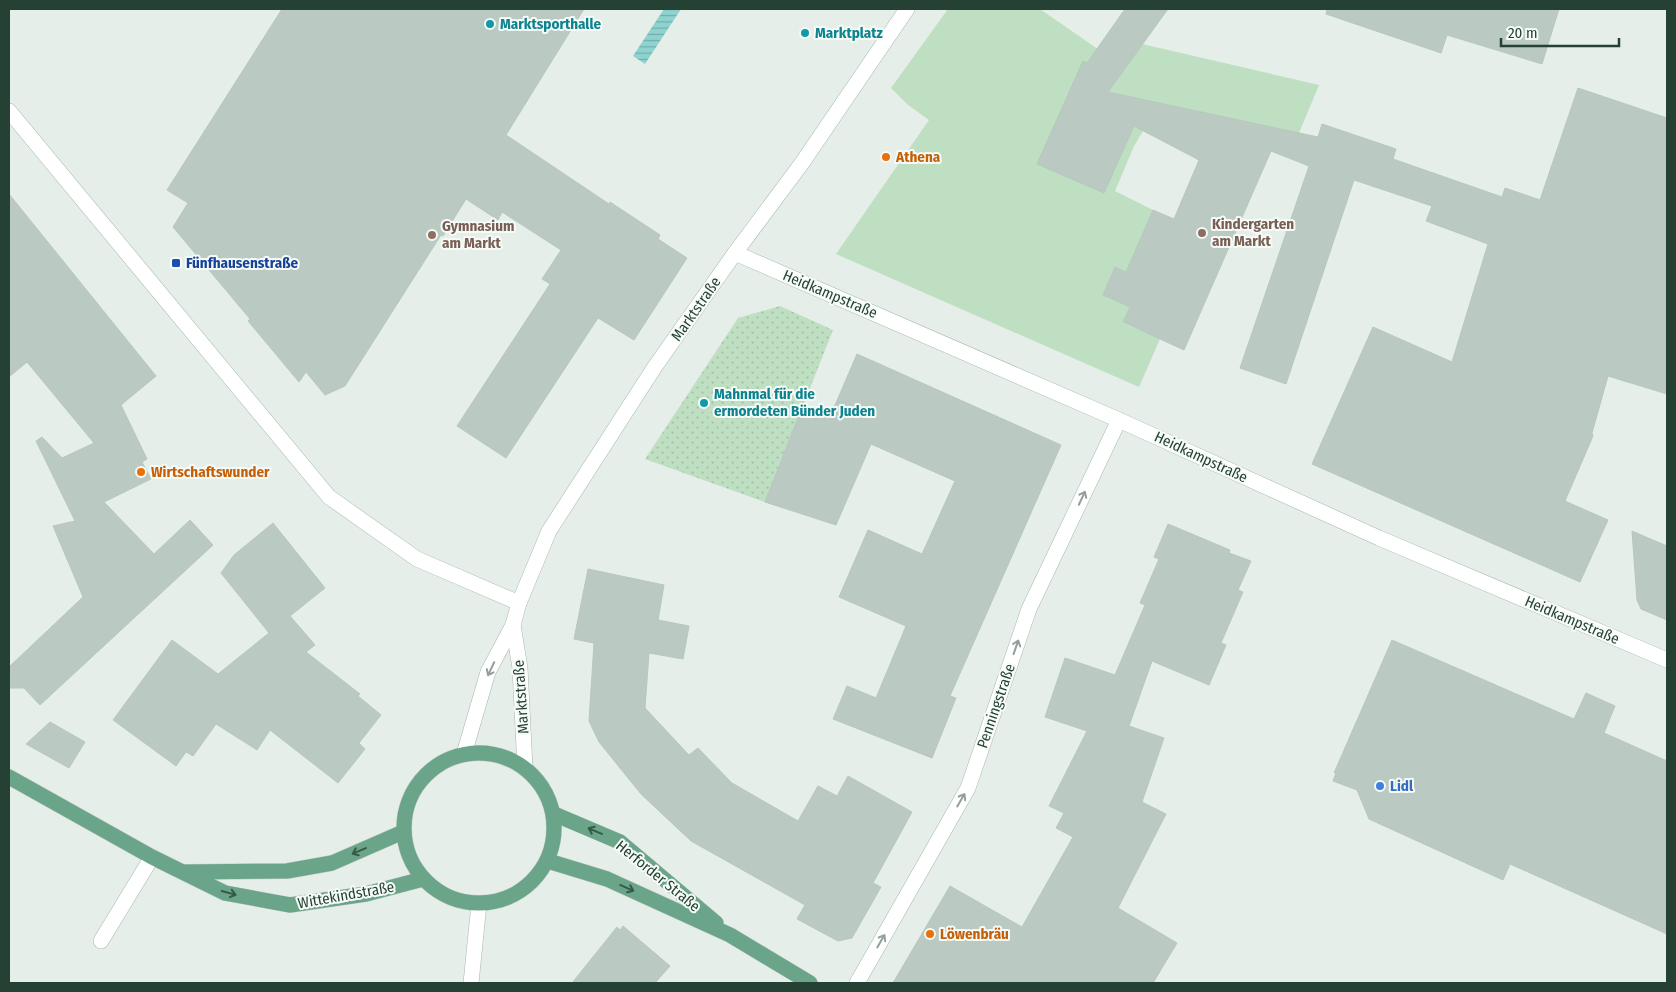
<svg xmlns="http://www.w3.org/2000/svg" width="1676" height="992" font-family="'Fira Sans Condensed',sans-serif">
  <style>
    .grass { fill: url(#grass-dots) }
    .green { fill: #bedfc1 }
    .water { fill: url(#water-rules) }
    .building { fill: #bac9c1; stroke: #b7c8be }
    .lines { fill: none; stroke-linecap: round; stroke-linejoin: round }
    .minor-casing { stroke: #a7b7ae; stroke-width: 16 }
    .major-casing { stroke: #c2cac6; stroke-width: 16 }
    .minor { stroke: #fff; stroke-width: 15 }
    .major { stroke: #6aa489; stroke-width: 15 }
    .oneway { stroke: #92a099 }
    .oneway2 { stroke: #365a48 }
    .culture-dot { fill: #0f9aa8; stroke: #f6fbf7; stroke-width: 2 }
    .food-dot { fill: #e8710a; stroke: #f6fbf7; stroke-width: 2 }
    .education-dot { fill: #8d6e63; stroke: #f6fbf7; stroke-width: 2 }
    .transit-dot { fill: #1a4fb4; stroke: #f6fbf7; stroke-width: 2 }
    .shop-dot { fill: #3f7fe0; stroke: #f6fbf7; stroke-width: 2 }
    .labels { text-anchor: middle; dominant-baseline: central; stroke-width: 4; stroke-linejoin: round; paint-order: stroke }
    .culture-label { font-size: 15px; font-weight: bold; fill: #0d838f; stroke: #f6fbf7; text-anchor: start }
    .food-label { font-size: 15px; font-weight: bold; fill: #c56008; stroke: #f6fbf7; text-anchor: start }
    .education-label { font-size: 15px; font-weight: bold; fill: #785e54; stroke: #f6fbf7; text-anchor: start }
    .transit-label { font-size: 15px; font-weight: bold; fill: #164399; stroke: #f6fbf7; text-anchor: start }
    .street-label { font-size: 15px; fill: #244133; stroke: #f6fbf7 }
    .shop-label { font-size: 15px; font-weight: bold; fill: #366cbe; stroke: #f6fbf7; text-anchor: start }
  </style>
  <defs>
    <pattern id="grass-dots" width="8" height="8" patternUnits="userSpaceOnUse" patternTransform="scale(1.25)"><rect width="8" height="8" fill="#bedfc1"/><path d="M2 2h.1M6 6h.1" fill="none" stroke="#a3c1a6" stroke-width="1.8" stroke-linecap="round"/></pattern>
    <pattern id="water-rules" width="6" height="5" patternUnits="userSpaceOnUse" patternTransform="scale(1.25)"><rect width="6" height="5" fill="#8ed3d0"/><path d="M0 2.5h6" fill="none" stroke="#74ada9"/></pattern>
  </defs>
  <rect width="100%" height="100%" fill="#e5eee8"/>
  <polygon class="grass" points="780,306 833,330 765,502 645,459 738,318"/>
  <polygon class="green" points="948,9 1040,9 1125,68 1142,44 1319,85 1299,133 1143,131 1134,146 1115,191 1153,210 1126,272 1115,267 1103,295 1130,307 1123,323 1160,339 1139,387 836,254 929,120 908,105 891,88"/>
  <polygon class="water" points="664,9 681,9 645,64 633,56"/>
  <g class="building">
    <polygon points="282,9 584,9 506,135 609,204 610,202 660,235 658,239 687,258 634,340 598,318 506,458 457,426 550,284 542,279 561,250 502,212 498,220 466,199 443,236 441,235 345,386 325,395 306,372 299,382 248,321 250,319 173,227 188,203 167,190"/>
    <polygon points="1125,9 1168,9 1108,92 1318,137 1322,124 1396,149 1393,159 1502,197 1505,188 1540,200 1578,88 1667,118 1667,394 1608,376 1592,433 1593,436 1565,501 1608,520 1580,582 1312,464 1373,327 1452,362 1488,244 1426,221 1432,206 1354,180 1286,384 1240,368 1309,166 1271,151 1184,350 1123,322 1130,307 1103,295 1115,267 1126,272 1153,210 1174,219 1199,160 1134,126 1104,193 1037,164 1083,61 1087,63"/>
    <polygon points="1327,9 1559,9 1542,64 1447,35 1441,53 1326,14"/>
    <polygon points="9,194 156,376 121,405 147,459 142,462 151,479 104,502 154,554 190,520 213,545 40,705 24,688 9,688 9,667 83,597 53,526 75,521 36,441 42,437 62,458 94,443 27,362 9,377"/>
    <polygon points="857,354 1061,445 950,696 956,698 932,758 833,719 847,686 876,698 906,626 839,597 868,530 922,554 955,481 871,444 836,525 765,502 802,408 829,419"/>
    <polygon points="273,523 325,588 290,616 315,645 306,652 360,694 358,696 381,715 359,743 365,749 338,783 270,730 257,750 216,724 193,756 186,752 176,766 113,720 172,640 218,674 269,633 221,573 234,555"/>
    <polygon points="1168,524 1230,550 1229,553 1251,561 1238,590 1243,592 1221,643 1226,645 1209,685 1152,661 1129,726 1164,738 1142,802 1166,814 1118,908 1177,943 1153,983 893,983 950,886 1022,927 1073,837 1056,828 1064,813 1049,806 1087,731 1045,717 1065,658 1115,675 1145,605 1140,603 1159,559 1154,557"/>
    <polygon points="1632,531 1667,546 1667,620 1641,609 1637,600"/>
    <polygon points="588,569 664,585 658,620 689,626 683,659 649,653 645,708 689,755 698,748 732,783 798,821 818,786 837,796 848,776 912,812 873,883 881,887 852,938 838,941 797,919 805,905 691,841 641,794 599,742 589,721 594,643 574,639"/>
    <polygon points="1392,640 1574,719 1586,693 1615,706 1604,733 1667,761 1667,934 1510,864 1503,880 1369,819 1357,790 1333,781 1336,773 1334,773"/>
    <polygon points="50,722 85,742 69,768 26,744"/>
    <polygon points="623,926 670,966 655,983 572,983 617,927 620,930"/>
  </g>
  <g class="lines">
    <g class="minor-casing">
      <g id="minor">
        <polyline points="9,111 329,497 417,559 519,603"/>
        <polyline points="735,253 1119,420 1379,538 1667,660"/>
        <polyline points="513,625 520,668 525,768"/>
        <polyline points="464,754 488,672 513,625 519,603 549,531 654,368 735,253 802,163 907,9"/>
        <polyline points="101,941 152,857"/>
        <polyline points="471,983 479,904"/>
        <polyline points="857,983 968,788 1029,609 1119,420"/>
      </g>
    </g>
    <g class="major-casing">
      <g id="major">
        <circle cx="479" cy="828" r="75"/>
        <polyline points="9,777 152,857 225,893 290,905 366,894 423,879"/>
        <polyline points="554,814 620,842 716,923"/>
        <polyline points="548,861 607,879 730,935 810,983"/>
        <polyline points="186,872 287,871 332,863 403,832"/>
      </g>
    </g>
    <use href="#minor" class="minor"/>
    <use href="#major" class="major"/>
  </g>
  <defs><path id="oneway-shaft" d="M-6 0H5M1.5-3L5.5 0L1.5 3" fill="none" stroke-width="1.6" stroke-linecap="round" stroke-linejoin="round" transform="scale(1.25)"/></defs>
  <g class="oneway">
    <use href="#oneway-shaft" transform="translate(1082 498) rotate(-65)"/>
    <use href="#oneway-shaft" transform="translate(1016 647) rotate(-71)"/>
    <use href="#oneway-shaft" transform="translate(491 669) rotate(115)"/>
    <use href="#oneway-shaft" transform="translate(961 800) rotate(-60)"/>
    <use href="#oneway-shaft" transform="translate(881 941) rotate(-60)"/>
  </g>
  <g class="oneway2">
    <use href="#oneway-shaft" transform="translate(595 831) rotate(-157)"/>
    <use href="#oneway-shaft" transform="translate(359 851) rotate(157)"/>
    <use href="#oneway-shaft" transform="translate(627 888) rotate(24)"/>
    <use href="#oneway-shaft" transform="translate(229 893) rotate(15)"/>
  </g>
  <g class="culture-dot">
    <circle cx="490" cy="24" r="5"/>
    <circle cx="805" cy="33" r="5"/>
    <circle cx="704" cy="403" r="5"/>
  </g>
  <g class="food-dot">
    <circle cx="886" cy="157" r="5"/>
    <circle cx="141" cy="472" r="5"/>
    <circle cx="930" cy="934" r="5"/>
  </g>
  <g class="education-dot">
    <circle cx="1202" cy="233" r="5"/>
    <circle cx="432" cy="235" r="5"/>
  </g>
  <rect class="transit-dot" x="171" y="258" width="10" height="10" rx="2.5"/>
  <circle class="shop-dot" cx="1380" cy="786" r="5"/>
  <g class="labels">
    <g class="culture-label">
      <text x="500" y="24">Marktsporthalle</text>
      <text x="815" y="33">Marktplatz</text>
      <text x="714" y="394">Mahnmal für die<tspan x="714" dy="17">ermordeten Bünder Juden</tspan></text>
    </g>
    <g class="food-label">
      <text x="896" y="157">Athena</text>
      <text x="151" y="472">Wirtschaftswunder</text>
      <text x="940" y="934">Löwenbräu</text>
    </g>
    <g class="education-label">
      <text x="1212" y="224">Kindergarten<tspan x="1212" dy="17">am Markt</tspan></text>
      <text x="442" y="226">Gymnasium<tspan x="442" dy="17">am Markt</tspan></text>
    </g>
    <g class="transit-label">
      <text x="186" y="263">Fünfhausenstraße</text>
    </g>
    <g class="street-label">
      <text transform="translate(830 294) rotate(23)">Heidkampstraße</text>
      <text transform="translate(696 309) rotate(-55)">Marktstraße</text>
      <text transform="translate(1201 457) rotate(25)">Heidkampstraße</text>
      <text transform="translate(1572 620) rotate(23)">Heidkampstraße</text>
      <text transform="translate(521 697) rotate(-94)">Marktstraße</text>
      <text transform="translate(996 706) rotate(-71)">Penningstraße</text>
      <text transform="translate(658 876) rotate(39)">Herforder Straße</text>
      <text transform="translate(346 895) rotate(-10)">Wittekindstraße</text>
    </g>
    <g class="shop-label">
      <text x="1390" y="786">Lidl</text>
    </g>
  </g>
  <rect width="1676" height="992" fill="none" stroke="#244133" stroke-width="20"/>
  <path d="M1501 38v8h118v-8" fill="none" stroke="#244133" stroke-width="2.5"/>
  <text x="1508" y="38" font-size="15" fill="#244133" stroke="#f6fbf7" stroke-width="4" paint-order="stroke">20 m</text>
</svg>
